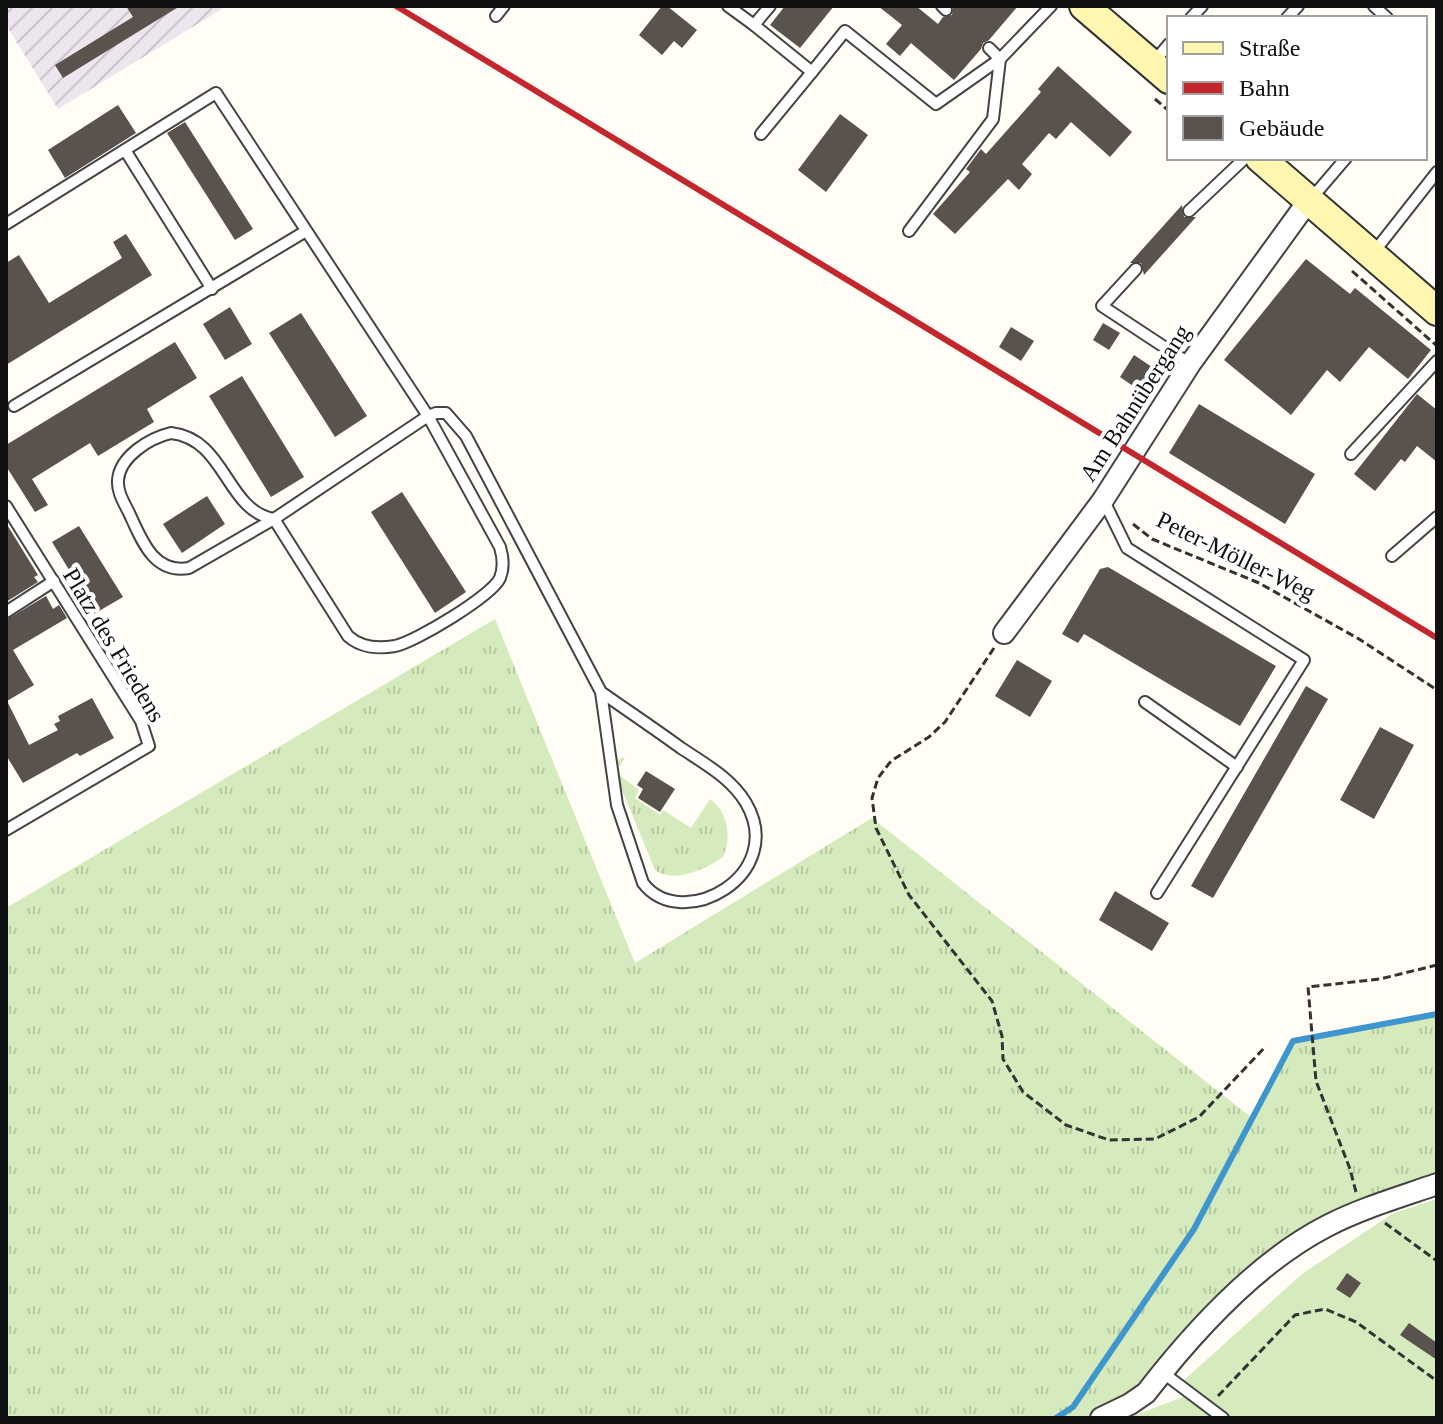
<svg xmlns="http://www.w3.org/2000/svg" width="1443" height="1424" font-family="'Times New Roman',serif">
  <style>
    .industrial { fill: url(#industrial-furrows) }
    .grass { fill: url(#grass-tufts) }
    .garden { fill: #d5ebbd }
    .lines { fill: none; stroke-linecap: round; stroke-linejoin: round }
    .stream { stroke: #3f96cf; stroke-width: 6 }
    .building { fill: #5a524d }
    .service-casing { stroke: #444; stroke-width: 14 }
    .minor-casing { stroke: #444; stroke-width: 24 }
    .secondary-casing { stroke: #333; stroke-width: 32 }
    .path { stroke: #333; stroke-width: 3; stroke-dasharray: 8 4; stroke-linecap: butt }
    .service { stroke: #fff; stroke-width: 10 }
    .minor { stroke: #fff; stroke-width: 20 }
    .secondary { stroke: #fff6b0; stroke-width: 28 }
    .rail { stroke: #c4262e; stroke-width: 6 }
    .labels { text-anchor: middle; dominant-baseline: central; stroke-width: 8; stroke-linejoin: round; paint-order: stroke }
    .street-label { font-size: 24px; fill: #111; stroke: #fff }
  </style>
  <defs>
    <pattern id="industrial-furrows" width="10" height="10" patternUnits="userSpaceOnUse" patternTransform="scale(2)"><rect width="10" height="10" fill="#eee6ef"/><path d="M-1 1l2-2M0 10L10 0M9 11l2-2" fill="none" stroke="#cbc4cc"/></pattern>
    <pattern id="grass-tufts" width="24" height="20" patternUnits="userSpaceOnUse" patternTransform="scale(2)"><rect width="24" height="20" fill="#d5ebbd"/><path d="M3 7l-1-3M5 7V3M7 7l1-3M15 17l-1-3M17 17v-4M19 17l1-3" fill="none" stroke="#b6c8a1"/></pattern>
  </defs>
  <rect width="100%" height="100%" fill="#fffdf5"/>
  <polygon class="industrial" points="6,6 227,6 58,109 6,25"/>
  <g class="grass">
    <polygon points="495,619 635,963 872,818 1252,1118 1293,1041 1437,1014 1437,1184 1288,1251 1162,1371 1101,1418 6,1418 6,908"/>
    <path d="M623,757L625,758L617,770L619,775L639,790L635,798L660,815L663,810L691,828L710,799C728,811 732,838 723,857C706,869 673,884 655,870L615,773L617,761Z"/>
  </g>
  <polygon class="garden" points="1437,1199 1437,1418 1128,1418 1183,1397 1190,1390 1183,1381 1302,1274 1392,1214"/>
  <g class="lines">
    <polyline class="stream" points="1056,1418 1073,1407 1194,1229 1293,1041 1437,1014"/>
  </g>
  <g class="building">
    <polygon points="126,6 180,6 63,78 55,65 133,17"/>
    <polygon points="662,6 667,6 697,30 682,48 674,41 662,55 639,35"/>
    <polygon points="785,6 834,6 800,48 770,25"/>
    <polygon points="878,6 916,6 938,24 943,17 952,15 953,6 1018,6 989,40 983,43 981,49 954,80 911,43 900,56 886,44 902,25"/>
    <polygon points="1058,66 1132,132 1110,157 1071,122 1056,139 1049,133 1022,164 1032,174 1019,190 1008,179 955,234 933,214 970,172 966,169 981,149 986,154 1041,92 1038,89"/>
    <polygon points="118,105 136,133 65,178 48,150"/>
    <polygon points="840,114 868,135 826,192 798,170"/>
    <polygon points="185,122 253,229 235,240 167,133"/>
    <polygon points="1182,205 1184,217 1196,217 1144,275 1141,263 1130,263"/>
    <polygon points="126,234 152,275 6,365 6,263 19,255 49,303 122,258 113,242"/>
    <polygon points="1306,259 1350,294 1355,288 1431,350 1408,379 1369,347 1340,382 1327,370 1291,415 1224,360"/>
    <polygon points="230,307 252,344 225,360 203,324"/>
    <polygon points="301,313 367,416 335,437 269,333"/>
    <polygon points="1103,323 1120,333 1109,350 1093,340"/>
    <polygon points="1011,327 1034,341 1021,361 999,347"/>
    <polygon points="175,342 197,378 147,409 154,422 98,456 90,443 32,479 48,505 35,512 6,466 6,445"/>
    <polygon points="1134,355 1155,369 1140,391 1120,377"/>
    <polygon points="242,376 304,477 271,497 209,396"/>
    <polygon points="1417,394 1437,410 1437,462 1417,446 1405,462 1401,459 1375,491 1354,474"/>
    <polygon points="1199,404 1315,474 1285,524 1169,453"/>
    <polygon points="402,492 466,592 435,613 371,512"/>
    <polygon points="207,496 225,524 182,553 163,524"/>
    <polygon points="6,523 38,575 34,577 38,582 6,602"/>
    <polygon points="79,526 123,597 87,618 73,597 82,591 52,542"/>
    <polygon points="1108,567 1276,666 1240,726 1084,634 1078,643 1062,634 1100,569"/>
    <polygon points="46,596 53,609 59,605 67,618 13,650 34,685 7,701 29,745 58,730 54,724 60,721 58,716 92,698 114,738 80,756 77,753 23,783 6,755 6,620"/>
    <polygon points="1017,660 1052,681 1030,717 995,696"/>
    <polygon points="1306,686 1328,699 1213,898 1191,886"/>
    <polygon points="1380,727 1414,745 1374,819 1340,800"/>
    <polygon points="646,771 675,789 660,812 638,798 643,789 637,785"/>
    <polygon points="1115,891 1169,923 1152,951 1099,920"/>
    <polygon points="1347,1273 1361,1283 1350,1298 1336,1289"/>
    <polygon points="1409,1323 1437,1343 1437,1360 1400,1335"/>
  </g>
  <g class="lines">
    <g class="service-casing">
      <g id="service">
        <polyline points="728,6 754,25"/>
        <polyline points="770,6 754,25 812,72 845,31 936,104 1000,59 993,119 909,231"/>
        <polyline points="942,6 946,10"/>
        <polyline points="1374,6 1387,18"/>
        <polyline points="496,16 504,6"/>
        <polyline points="1191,18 1202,6"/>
        <polyline points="1287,18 1298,6"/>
        <polyline points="989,48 1000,59 1051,6"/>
        <polyline points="1152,64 1169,44"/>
        <polyline points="761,134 812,72"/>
        <polyline points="125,150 212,289"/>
        <polyline points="1311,199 1346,158"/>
        <polyline points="1189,211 1245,158"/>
        <path d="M6,224L216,93L428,416L274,519L348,636C360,647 378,649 395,646C415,642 492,596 500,578C504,568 503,557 500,547L428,416L436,413H446L466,436L601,692L617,805L643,883C682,934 788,875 746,803C731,778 705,764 681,748C655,729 628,711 601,692"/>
        <polyline points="1374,252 1437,172"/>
        <polyline points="1136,269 1102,306 1190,364"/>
        <polyline points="14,406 306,231"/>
        <path d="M171,433C226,439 226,511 274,519L189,568C154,574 142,541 130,515C125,504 117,493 118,480C120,456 150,438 171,433Z"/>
        <polyline points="1351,454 1437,361"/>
        <polyline points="1104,501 1127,548 1304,660 1157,893"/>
        <polyline points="6,506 141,721 149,746 6,830"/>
        <polyline points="1392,556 1437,517"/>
        <polyline points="6,612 54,581"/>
        <polyline points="1145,702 1237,767"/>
        <polyline points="1162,1372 1223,1418"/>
      </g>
    </g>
    <g class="minor-casing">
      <g id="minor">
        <polyline points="1004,633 1103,500 1190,364 1309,200"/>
        <path d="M1101,1418L1130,1404L1146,1393C1194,1331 1257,1262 1327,1226C1362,1208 1400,1197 1437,1184"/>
      </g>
    </g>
    <g class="secondary-casing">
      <g id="secondary">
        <polyline points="1084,6 1169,79"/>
        <polyline points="1260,158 1437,311"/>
      </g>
    </g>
    <g class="path">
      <polyline points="1155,99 1169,111"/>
      <polyline points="1352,271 1437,346"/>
      <polyline points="1133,524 1152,539 1259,583 1359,639 1437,690"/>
      <polyline points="994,648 945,722 929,737 891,761 878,778 872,798 876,828 909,895 992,1001 1002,1036 1003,1059 1023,1092 1066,1125 1109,1140 1155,1139 1199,1117 1266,1046"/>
      <polyline points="1356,1192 1350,1169 1316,1081 1308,987 1380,979 1437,965"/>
      <polyline points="1385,1223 1437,1261"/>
      <polyline points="1218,1396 1295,1315 1325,1309 1356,1322 1437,1381"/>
    </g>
    <use href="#service" class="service"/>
    <use href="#minor" class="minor"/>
    <use href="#secondary" class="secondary"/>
    <polyline class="rail" points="396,6 1437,638"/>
  </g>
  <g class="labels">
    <g class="street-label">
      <text transform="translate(1135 403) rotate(-57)">Am Bahnübergang</text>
      <text transform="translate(1236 556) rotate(26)">Peter-Möller-Weg</text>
      <text transform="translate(114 645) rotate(59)">Platz des Friedens</text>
    </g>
  </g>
  <rect width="1443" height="1424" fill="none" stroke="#111111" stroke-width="16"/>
  <rect x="1167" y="16" width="260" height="144" fill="#ffffff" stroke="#a0a0a0" stroke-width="2"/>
  <rect x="1183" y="42" width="40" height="12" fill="#fff6b0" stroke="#a0a0a0" stroke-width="2"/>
  <text x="1239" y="56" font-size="24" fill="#111111">Straße</text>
  <rect x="1183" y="82" width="40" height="12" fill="#c4262e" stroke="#a0a0a0" stroke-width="2"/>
  <text x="1239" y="96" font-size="24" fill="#111111">Bahn</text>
  <rect x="1183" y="116" width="40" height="24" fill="#5a524d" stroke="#a0a0a0" stroke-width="2"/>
  <text x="1239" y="136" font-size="24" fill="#111111">Gebäude</text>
</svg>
